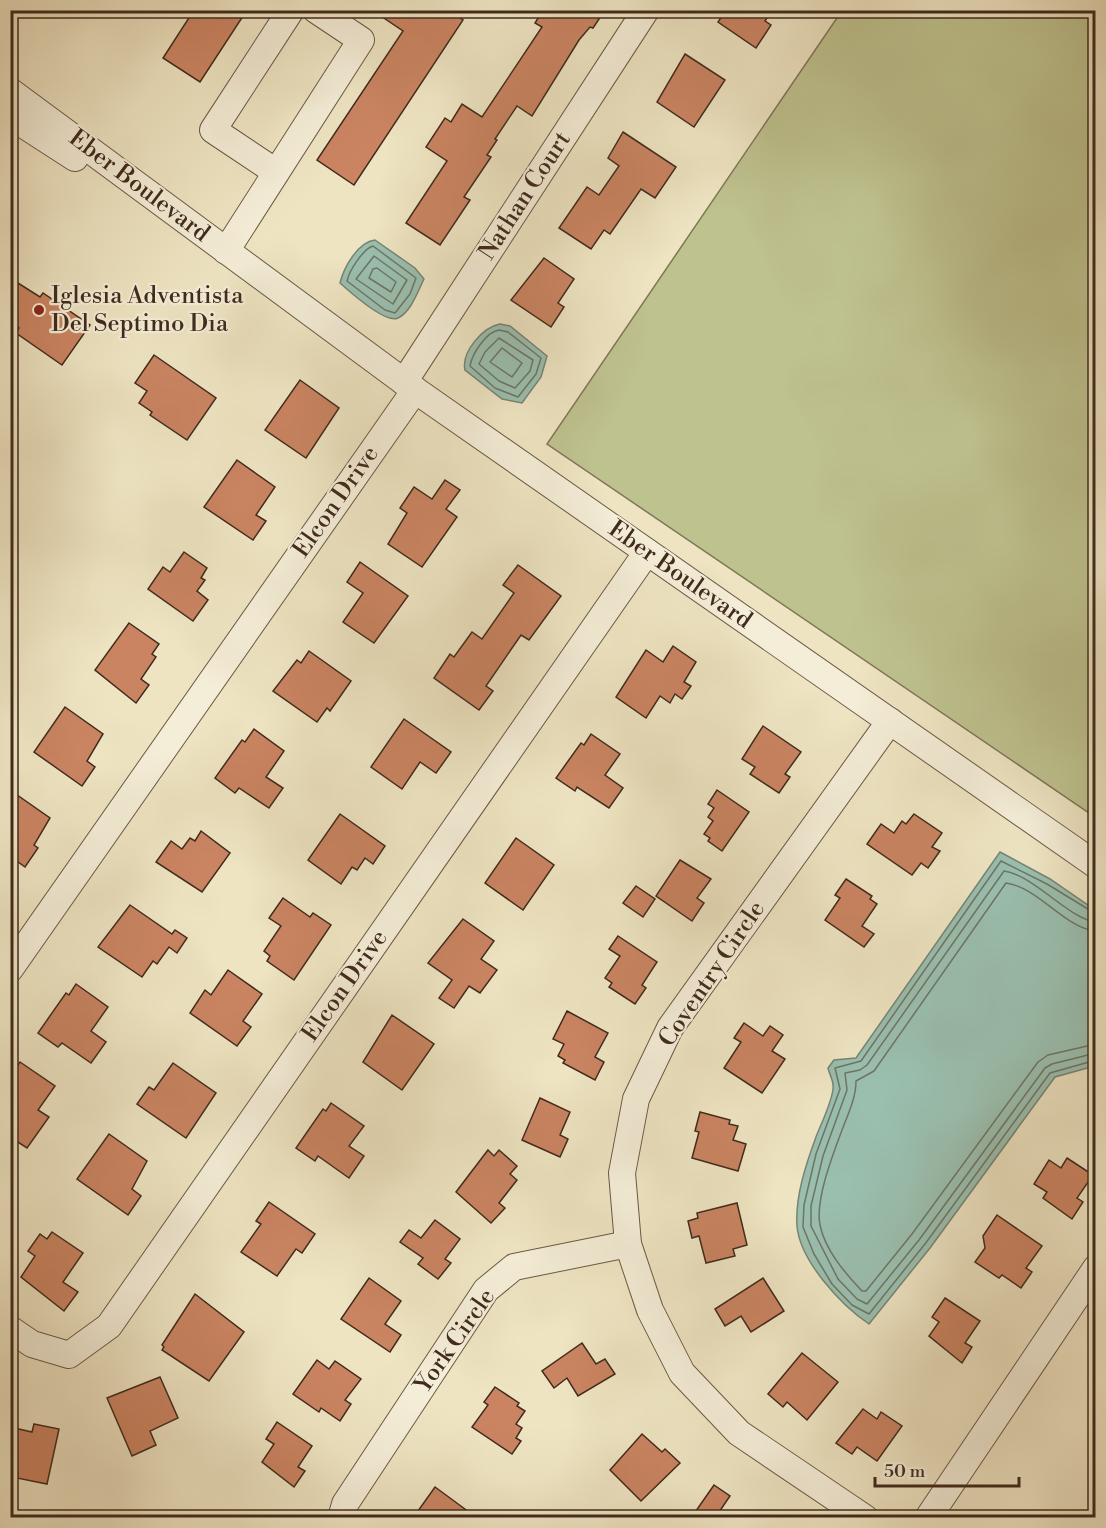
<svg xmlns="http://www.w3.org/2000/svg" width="1106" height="1528" font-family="'Libre Bodoni',serif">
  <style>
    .green { fill: #bec28f; stroke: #7f7656; stroke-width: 1.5 }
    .water { fill: #9abfaf; stroke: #768475; stroke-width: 1.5 }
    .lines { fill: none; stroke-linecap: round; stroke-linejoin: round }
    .shore { stroke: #6d7566; stroke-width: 1.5 }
    .building { fill: #ca8462; stroke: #402b1d; stroke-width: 1.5 }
    .minor-casing { stroke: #6c5946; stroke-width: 28 }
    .minor { stroke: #f4edd7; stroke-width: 26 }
    .poi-dot { fill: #8f2418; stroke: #f4edd7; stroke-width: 2 }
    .labels { text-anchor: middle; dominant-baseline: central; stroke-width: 4.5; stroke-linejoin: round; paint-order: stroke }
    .street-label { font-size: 24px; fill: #402b1d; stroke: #f4edd7 }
    .poi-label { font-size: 24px; fill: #402b1d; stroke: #f4edd7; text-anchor: start }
  </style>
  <rect width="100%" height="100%" fill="#eee4c2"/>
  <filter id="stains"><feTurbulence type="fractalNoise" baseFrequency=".00333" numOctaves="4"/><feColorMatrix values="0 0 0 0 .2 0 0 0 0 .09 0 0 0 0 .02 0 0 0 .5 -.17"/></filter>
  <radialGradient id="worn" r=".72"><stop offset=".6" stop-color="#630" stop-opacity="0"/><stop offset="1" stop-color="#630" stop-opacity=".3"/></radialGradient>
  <polygon class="green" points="827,11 1095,11 1095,817 547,444 837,18"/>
  <g class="water">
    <path d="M375,240L415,268L424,279C418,291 411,312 398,318C386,324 350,292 340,283C344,267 358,242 375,240Z"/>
    <path d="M500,324L510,326L547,356L541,377L522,403L502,399L465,370C461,352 483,327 500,324Z"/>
    <path d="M1000,852L1050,879L1095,910V1066L1055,1077L930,1248L869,1324C841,1305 800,1261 797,1226C795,1197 806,1164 816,1137C820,1126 835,1096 833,1085C833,1080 829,1073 828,1068L834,1060L856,1058Z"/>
  </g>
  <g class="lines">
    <g class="shore">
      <path d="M373,246L416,278L410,294L395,313L385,310L347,281C349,271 363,249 373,246Z"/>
      <polygon points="374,256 407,280 393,304 356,279"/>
      <polygon points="377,268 396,282 391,292 369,278 373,269"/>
      <path d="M499,330L508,332L541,358L536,374L518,397L495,388L470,366C472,354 486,332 499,330Z"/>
      <polygon points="499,338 533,360 530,371 515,388 499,381 479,364 485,352"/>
      <polygon points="502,348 522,363 512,377 490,362"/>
      <polyline points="1096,914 1047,884 1001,861 861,1061 835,1068 840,1089 816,1154 804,1205 803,1227 814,1254 832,1284 852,1305 869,1314 925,1244 1050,1073 1096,1060"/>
      <path d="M1096,922C1070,920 1034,875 1004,871L867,1065L860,1070L845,1073L847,1090L823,1156L811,1206V1226L838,1279L857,1299L867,1304L919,1240L1045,1068L1052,1064L1096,1053"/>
      <path d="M1096,931C1066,929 1038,887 1006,883L874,1071L856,1081C856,1098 848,1114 842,1130C833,1154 815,1200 820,1225C825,1250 845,1273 862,1291H866L912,1234L1038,1062L1048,1055L1096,1044"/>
    </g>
  </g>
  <g class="building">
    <polygon points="194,10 247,10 200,82 163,58"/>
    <polygon points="372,10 450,10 463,20 354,185 317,160 403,31"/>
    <polygon points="543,10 605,10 593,28 590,27 579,40 532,116 517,106 495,139 497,140 487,155 491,157 464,197 470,200 440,245 406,223 447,161 426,147 445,118 451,122 462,104 482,117 542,27 535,23"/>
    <polygon points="726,10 772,10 765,21 771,25 756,48 718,22"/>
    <polygon points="685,54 725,80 694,127 657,102"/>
    <polygon points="623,132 676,167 655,198 641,189 610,234 604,230 591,249 559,228 587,187 599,195 619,166 608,158"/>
    <polygon points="544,258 574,279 558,303 564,307 551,327 511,300"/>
    <polygon points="10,278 40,297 43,293 90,325 62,365 16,333 19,328 10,322"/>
    <polygon points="154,355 216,398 187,440 150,415 152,412 139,403 147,391 135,383"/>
    <polygon points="300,380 339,408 306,458 265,430"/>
    <polygon points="237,460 275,487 256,515 266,521 253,540 204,507"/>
    <polygon points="445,480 460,490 446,509 457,517 422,567 388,544 407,513 400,508 414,487 432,499"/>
    <polygon points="184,552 207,568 201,578 205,580 197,591 208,600 193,621 148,589 163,567 170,572"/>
    <polygon points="360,562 408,596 374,643 343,622 363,593 347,582"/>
    <polygon points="518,565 561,596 529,640 521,635 486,686 493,691 479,710 434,678 450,654 454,657 472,632 482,639 514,593 503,585"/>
    <polygon points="129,623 159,644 152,654 156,657 141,679 149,685 136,703 95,670"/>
    <polygon points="673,646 696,662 684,682 691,686 682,699 675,694 670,703 660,696 646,718 616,697 646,650 663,662"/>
    <polygon points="309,651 351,681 330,711 327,708 317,722 273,691 297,660 301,663"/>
    <polygon points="65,707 103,734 87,761 95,767 82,786 34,752"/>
    <polygon points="404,719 451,752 436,773 420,762 402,789 371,767"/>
    <polygon points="763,726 801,752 785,774 790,777 779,793 750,774 755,767 742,759"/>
    <polygon points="254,729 284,751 266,777 283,788 269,808 239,788 235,793 215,778 242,740 245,742"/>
    <polygon points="591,734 620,754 605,775 623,788 609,808 577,787 575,791 556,778 581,743 584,745"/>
    <polygon points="10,790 50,818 34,845 38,848 25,867 10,856"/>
    <polygon points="717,790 749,812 722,851 708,841 710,838 704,834 713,821 708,817 714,808 708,804"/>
    <polygon points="340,814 385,846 373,864 365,858 357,870 352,867 341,884 308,860"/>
    <polygon points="914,814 942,833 932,847 940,851 928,868 921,863 912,875 867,844 881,824 894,833 902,821 906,824"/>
    <polygon points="201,831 230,853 202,892 156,862 171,841 182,849 190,838 195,841"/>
    <polygon points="516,838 554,865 523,910 485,883"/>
    <polygon points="680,860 711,879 697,898 704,903 692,921 656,896"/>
    <polygon points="846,879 872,896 870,899 877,904 862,926 874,934 864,947 825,920 840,898 835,895"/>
    <polygon points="636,886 655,899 643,917 623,903"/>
    <polygon points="283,898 310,917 313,913 331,925 294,980 267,961 270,956 264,951 281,926 269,918"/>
    <polygon points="130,905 172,934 175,930 187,938 177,953 169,947 157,964 153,961 142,977 98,947"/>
    <polygon points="463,919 494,941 481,959 497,970 480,993 469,986 454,1008 439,998 452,980 428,963"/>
    <polygon points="618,936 657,962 642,985 646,988 635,1004 609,987 612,983 605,978 620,956 609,949"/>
    <polygon points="228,970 262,994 243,1021 251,1027 237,1046 190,1013 205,990 211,995"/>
    <polygon points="76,984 108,1007 91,1031 106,1042 91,1063 62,1043 58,1047 38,1033 66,993 69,995"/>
    <polygon points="567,1011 608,1033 595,1057 604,1062 595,1080 563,1063 565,1060 558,1056 564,1044 553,1039"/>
    <polygon points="392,1015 434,1044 402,1090 363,1062"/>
    <polygon points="744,1023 763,1036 770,1026 783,1035 772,1051 785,1059 762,1093 724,1068 741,1042 734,1038"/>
    <polygon points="20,1062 55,1086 38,1110 49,1117 27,1148 10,1137 10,1076"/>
    <polygon points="173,1063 216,1093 186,1138 137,1104 149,1087 154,1090"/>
    <polygon points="540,1098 570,1112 560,1135 568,1139 560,1157 522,1140"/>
    <polygon points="331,1103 364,1126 349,1146 364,1156 349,1178 318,1156 315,1161 296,1148 323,1109 326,1111"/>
    <polygon points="700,1112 730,1120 729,1124 738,1126 733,1140 746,1144 738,1171 692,1158 699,1132 695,1131"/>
    <polygon points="109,1134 147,1161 132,1189 141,1196 128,1215 77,1179"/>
    <polygon points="488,1150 494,1156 499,1150 517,1166 510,1174 517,1180 499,1203 505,1208 491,1223 456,1192"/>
    <polygon points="1067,1158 1093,1175 1077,1198 1083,1202 1072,1219 1043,1198 1047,1192 1034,1184 1049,1160 1061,1168"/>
    <polygon points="269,1202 315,1234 302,1253 296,1249 277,1276 241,1252 261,1224 256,1221"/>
    <polygon points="737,1203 747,1245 733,1249 735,1256 706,1263 699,1236 692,1238 688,1221 698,1218 697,1213"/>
    <polygon points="997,1215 1042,1246 1026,1268 1032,1272 1021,1288 1002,1275 999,1278 975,1262 985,1248 983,1236"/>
    <polygon points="435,1220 460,1239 445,1259 451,1263 438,1279 418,1264 423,1258 400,1242 409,1230 421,1238"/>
    <polygon points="52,1232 83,1253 63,1282 78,1292 64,1311 21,1277 35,1256 28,1251 40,1234 47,1239"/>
    <polygon points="369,1278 401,1301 385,1324 401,1335 390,1352 341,1319"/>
    <polygon points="763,1278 784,1311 751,1332 741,1316 725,1326 715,1309"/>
    <polygon points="195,1294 244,1332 209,1381 162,1350 164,1347 162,1345"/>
    <polygon points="945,1298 980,1321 965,1343 972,1347 962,1363 929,1336 939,1322 932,1317"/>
    <polygon points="582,1343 596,1364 605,1359 615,1374 578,1396 567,1378 554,1388 542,1371"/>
    <polygon points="802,1353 838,1382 807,1420 787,1402 783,1407 768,1394"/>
    <polygon points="317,1360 329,1369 335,1361 361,1379 345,1400 351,1404 340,1421 321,1408 319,1412 293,1394"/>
    <polygon points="160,1377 178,1418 150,1431 156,1445 132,1456 107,1398"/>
    <polygon points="495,1387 519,1403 517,1406 525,1411 516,1424 522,1428 516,1438 521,1441 512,1454 472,1427 488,1405 484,1402"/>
    <polygon points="863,1409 877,1419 881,1412 902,1426 877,1461 857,1447 852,1454 836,1443"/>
    <polygon points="277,1422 312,1446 298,1467 305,1471 294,1487 262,1462 274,1444 266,1439"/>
    <polygon points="34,1424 59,1429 47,1484 17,1478 18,1473 10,1471 10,1427 32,1432"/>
    <polygon points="642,1434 662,1452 665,1449 680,1463 641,1501 610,1470"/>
    <polygon points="714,1485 730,1496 715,1518 691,1518"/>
    <polygon points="435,1487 450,1498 477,1518 413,1518"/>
  </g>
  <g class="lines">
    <g class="minor-casing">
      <g id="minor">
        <polyline points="10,91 415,390 1096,865"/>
        <polyline points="10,116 75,158"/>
        <polyline points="276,172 213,130 291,10"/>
        <polyline points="226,251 361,40 316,10"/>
        <polyline points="404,382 646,10"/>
        <polyline points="10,969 415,390"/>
        <polyline points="10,1329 32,1344 69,1355 109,1326 647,552"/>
        <polyline points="341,1518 345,1504 486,1290 514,1267 628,1244"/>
        <polyline points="865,1518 739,1433 682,1373 650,1310 628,1244 622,1173 636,1099 670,1028 890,721"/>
        <polyline points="928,1518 1096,1268"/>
      </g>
    </g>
    <use href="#minor" class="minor"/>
  </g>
  <circle class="poi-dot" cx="39" cy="310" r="6"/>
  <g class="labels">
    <g class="street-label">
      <text transform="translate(139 186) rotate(37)">Eber Boulevard</text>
      <text transform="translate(525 196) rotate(-57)">Nathan Court</text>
      <text transform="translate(336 502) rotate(-55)">Elcon Drive</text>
      <text transform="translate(680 575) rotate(35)">Eber Boulevard</text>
      <text transform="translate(712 974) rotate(-56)">Coventry Circle</text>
      <text transform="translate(345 986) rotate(-55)">Elcon Drive</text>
      <text transform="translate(455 1341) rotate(-55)">York Circle</text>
    </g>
    <g class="poi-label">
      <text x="51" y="296">Iglesia Adventista<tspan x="51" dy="28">Del Septimo Dia</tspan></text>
    </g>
  </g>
  <rect width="1106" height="1528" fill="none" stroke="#eee4c2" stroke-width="36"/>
  <rect x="12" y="12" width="1082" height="1504" fill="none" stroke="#402b1d" stroke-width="3"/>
  <rect x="18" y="18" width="1070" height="1492" fill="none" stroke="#402b1d" stroke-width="1.5"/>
  <path d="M875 1477v9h144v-9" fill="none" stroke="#402b1d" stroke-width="3"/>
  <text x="884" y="1477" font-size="18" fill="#402b1d" stroke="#f4edd7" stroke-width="4.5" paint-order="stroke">50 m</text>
  <rect width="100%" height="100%" filter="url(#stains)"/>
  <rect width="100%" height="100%" fill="url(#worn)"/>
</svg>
